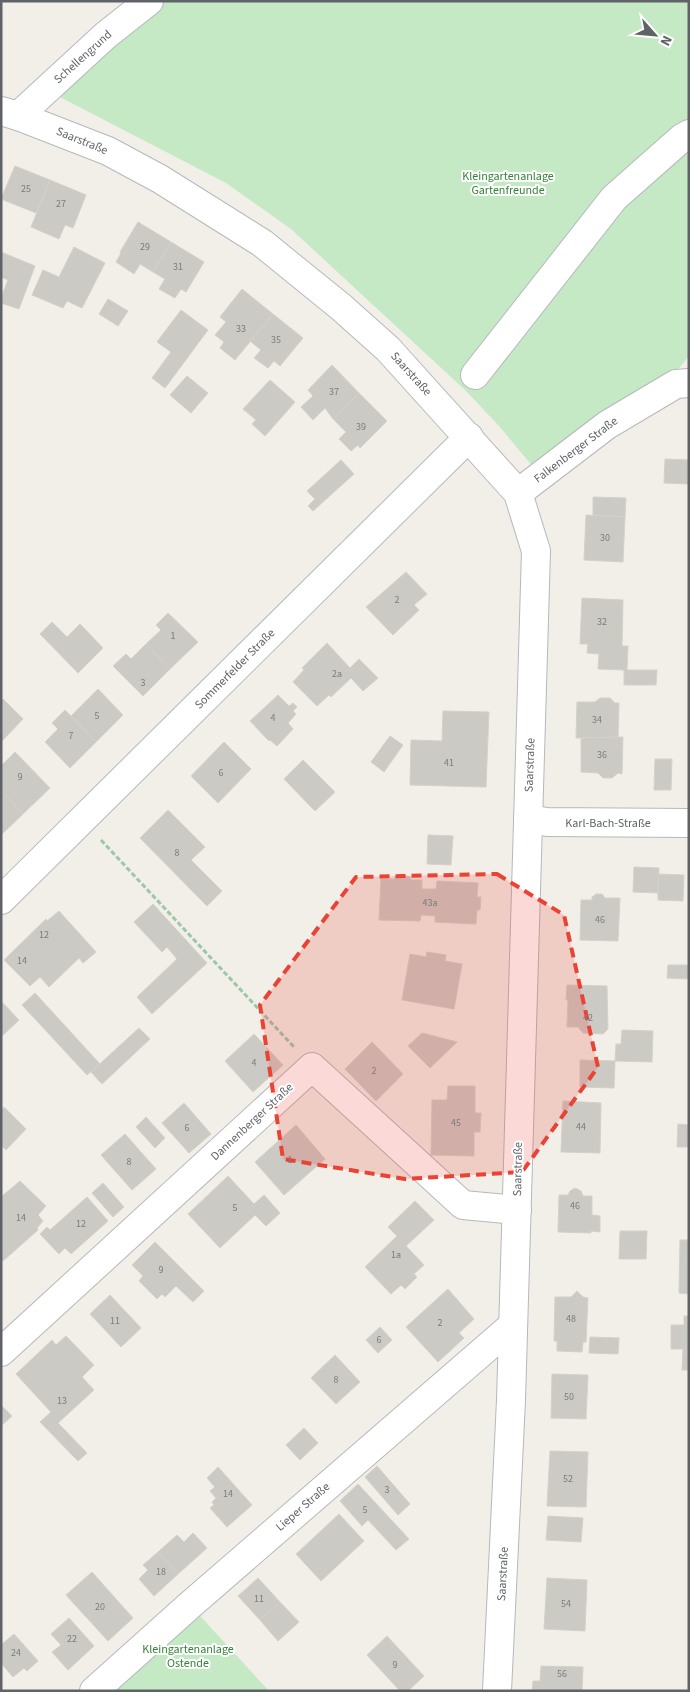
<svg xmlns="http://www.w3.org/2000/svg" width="690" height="1692" font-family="'Source Sans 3',sans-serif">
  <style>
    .green { fill: #c5e8c5 }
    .building { fill: #cccac5; stroke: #d6d1c6 }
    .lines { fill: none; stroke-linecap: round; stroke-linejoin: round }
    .minor-casing { stroke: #b5b8bc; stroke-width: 30 }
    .path { stroke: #9cc7a9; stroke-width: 3; stroke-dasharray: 5 2.5; stroke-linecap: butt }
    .minor { stroke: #fff; stroke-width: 28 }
    .marked { fill: #ea4335; fill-opacity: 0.2; stroke: #ea4335; stroke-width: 4; stroke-dasharray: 10 6; stroke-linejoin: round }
    .labels { text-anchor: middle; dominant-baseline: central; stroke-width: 4; stroke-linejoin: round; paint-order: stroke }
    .number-label { font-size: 10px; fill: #7a7d7f }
    .street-label { font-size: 12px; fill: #5f6368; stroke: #fff }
    .park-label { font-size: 12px; fill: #348238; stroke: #fff }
  </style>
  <rect width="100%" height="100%" fill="#f1efe8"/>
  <g class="green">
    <polygon points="162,1 689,1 689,356 670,379 534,468 500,427 465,390 291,229 226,183 60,97 124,35"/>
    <polygon points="190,1605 269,1691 95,1691"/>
  </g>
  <g class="building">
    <polygon points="15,166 50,180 36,213 1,199"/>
    <polygon points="50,180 86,195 73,228 65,225 59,239 31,227"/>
    <polygon points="138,222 171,242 153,272 140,264 134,274 116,262 121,253 120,252"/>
    <polygon points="171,242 204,262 186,292 181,289 175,298 159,289 165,279 153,272"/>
    <polygon points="74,247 105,263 82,308 67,301 63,308 32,295 43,270 59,277"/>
    <polygon points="1,252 35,266 19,309 1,303 1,298 8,280 1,277"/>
    <polygon points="242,289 273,314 235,360 220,348 224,342 215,335 226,322 220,317"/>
    <polygon points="108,299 128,311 118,326 99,314"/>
    <polygon points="181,310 208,330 165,388 152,378 171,352 157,342"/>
    <polygon points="273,314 303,338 280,366 274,361 268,368 254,358 261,350 250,341"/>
    <polygon points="332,365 359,393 333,419 325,408 313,420 301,407 313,396 308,390"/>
    <polygon points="187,376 208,393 191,413 170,395"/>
    <polygon points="270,380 295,402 265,436 252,424 256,420 243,409"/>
    <polygon points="359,393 387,421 360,448 358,445 351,451 339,439 346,432 333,419"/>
    <polygon points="665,459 689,460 689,484 664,483"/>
    <polygon points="341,460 354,474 313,511 308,506 315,499 307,491"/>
    <polygon points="593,497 626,498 625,517 593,515"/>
    <polygon points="586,515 625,517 623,562 584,560"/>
    <polygon points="406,572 427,594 414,605 419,610 393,635 366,607"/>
    <polygon points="582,598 623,600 622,646 628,646 627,670 657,670 656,685 624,685 624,670 598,669 599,654 587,653 588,644 580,644"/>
    <polygon points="168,613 198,642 170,669 146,644 161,630 156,625"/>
    <polygon points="52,622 67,637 80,624 103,648 78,673 40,634"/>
    <polygon points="327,643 350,668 359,659 378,678 363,691 351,678 331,697 329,695 317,706 293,682 304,670 302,668"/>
    <polygon points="146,644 170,669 143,696 113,666 126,654 131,659"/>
    <polygon points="98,689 123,715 96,742 71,716"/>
    <polygon points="278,695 289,706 293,703 297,707 293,711 296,714 288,723 293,729 277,746 270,740 269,741 250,721"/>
    <polygon points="600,698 610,698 615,703 619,703 618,737 576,738 577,702 595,702"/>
    <polygon points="3,699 23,719 1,742 1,701"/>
    <polygon points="65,710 96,742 70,768 45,742 58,729 52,723"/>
    <polygon points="443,711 489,712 486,787 410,785 411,740 442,741"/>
    <polygon points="390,736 403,745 384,772 371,762"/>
    <polygon points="623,737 622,774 618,773 612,778 603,778 598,773 581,772 581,738"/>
    <polygon points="224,742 251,769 218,803 191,776"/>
    <polygon points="15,752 50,788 23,814 1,791 1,766"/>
    <polygon points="655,759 672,759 671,790 654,790"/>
    <polygon points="303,760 335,792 315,811 284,779"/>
    <polygon points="1,791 23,814 1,835"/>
    <polygon points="168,810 205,847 191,860 222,891 207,906 140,838"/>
    <polygon points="428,835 453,836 451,865 427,864"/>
    <polygon points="634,867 659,868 658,893 633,892"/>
    <polygon points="401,874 410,877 411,880 422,880 422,889 436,889 437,881 478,883 477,897 481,897 480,910 477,910 476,924 435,922 435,916 421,915 420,921 379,920 381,879 395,879 395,876"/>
    <polygon points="658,874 684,875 683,901 658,900"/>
    <polygon points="596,894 602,894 605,898 620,898 618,941 580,940 581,900 592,900 592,897"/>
    <polygon points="153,904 207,963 152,1014 137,997 177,959 167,947 162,952 134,922"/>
    <polygon points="59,911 96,952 83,963 79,958 49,987 40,977 30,986 4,960 46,919 47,921"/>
    <polygon points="427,952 446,955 445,961 462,964 454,1009 402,1000 410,954 426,957"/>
    <polygon points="668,965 689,965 689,979 667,978"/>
    <polygon points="567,985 607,986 608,1029 603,1034 583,1033 578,1027 567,1027 568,1000 566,1000"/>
    <polygon points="35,993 100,1064 87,1075 22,1005"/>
    <polygon points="1,1001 19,1020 1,1037"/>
    <polygon points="139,1028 150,1039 102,1084 91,1072"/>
    <polygon points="622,1030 653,1031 652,1062 615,1061 616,1044 621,1044"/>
    <polygon points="422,1033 457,1042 430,1068 408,1046"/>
    <polygon points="254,1034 283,1065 253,1092 225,1061"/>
    <polygon points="372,1042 403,1074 376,1101 345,1069"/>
    <polygon points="580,1060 615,1061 614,1088 580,1087"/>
    <polygon points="448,1086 475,1086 475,1113 481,1113 480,1132 474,1132 474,1156 431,1155 432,1100 447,1100"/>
    <polygon points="563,1101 601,1103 600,1153 561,1152"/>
    <polygon points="184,1103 211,1134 189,1153 162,1123"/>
    <polygon points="4,1107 26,1129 6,1150 1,1145 1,1110"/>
    <polygon points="146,1117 165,1138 155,1148 136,1127"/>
    <polygon points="678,1124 689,1125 689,1147 677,1147"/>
    <polygon points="296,1125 325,1159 284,1195 255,1162"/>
    <polygon points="125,1134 156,1169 132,1190 101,1155"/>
    <polygon points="228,1176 254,1204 264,1195 280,1213 266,1226 255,1215 220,1248 188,1214"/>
    <polygon points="20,1181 46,1206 38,1215 43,1221 37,1228 38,1230 3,1261 1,1259 1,1197"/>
    <polygon points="103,1183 124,1207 113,1217 92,1193"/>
    <polygon points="575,1188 581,1191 583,1196 592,1196 592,1215 600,1216 600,1232 591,1231 591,1233 558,1232 559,1195 568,1195 570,1191"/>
    <polygon points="87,1197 108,1221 71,1254 65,1248 59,1254 40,1234 47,1227 50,1230"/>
    <polygon points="415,1201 434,1220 406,1246 424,1265 414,1274 417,1277 405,1289 401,1285 391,1294 365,1267 397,1236 388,1227"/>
    <polygon points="620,1231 647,1231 646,1259 619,1259"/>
    <polygon points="680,1240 689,1240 689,1294 679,1293"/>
    <polygon points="155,1242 204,1291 193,1302 176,1286 165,1297 162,1294 157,1299 139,1281 143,1276 132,1265"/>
    <polygon points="448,1289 474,1319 459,1333 464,1338 438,1362 406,1327"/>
    <polygon points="577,1291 583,1297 588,1298 586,1342 583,1342 582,1352 557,1351 557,1341 554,1341 555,1297 571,1297"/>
    <polygon points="110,1295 141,1328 121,1347 90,1314"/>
    <polygon points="684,1316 689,1316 689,1370 682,1370 683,1349 671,1349 671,1325 684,1325"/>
    <polygon points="380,1327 392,1340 378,1353 366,1340"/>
    <polygon points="66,1336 94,1365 82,1377 94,1390 58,1423 87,1453 78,1461 40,1422 51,1412 16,1374 52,1340 56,1345"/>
    <polygon points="590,1337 619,1338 618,1354 589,1353"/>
    <polygon points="335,1355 360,1382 336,1404 311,1378"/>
    <polygon points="552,1374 588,1375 586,1419 551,1418"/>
    <polygon points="1,1405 12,1416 1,1426"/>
    <polygon points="304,1428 318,1443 300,1460 286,1445"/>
    <polygon points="550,1451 588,1452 586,1507 547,1506"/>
    <polygon points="377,1466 410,1504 398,1515 365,1477"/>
    <polygon points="218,1467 252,1505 227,1527 210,1508 214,1505 212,1502 216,1498 210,1491 215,1487 207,1478"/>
    <polygon points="358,1484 409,1539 396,1550 368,1520 362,1526 340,1501"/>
    <polygon points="339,1514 364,1541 321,1581 296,1554"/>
    <polygon points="548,1516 583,1518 581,1542 546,1540"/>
    <polygon points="193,1533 207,1548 178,1574 158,1552 177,1535 184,1542"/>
    <polygon points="158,1552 178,1574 154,1596 139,1579 148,1570 143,1565"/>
    <polygon points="92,1572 133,1618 108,1641 66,1595"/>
    <polygon points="258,1578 280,1602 260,1620 238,1596"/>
    <polygon points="547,1578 587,1580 585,1631 544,1629"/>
    <polygon points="280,1602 299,1622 278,1641 260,1620"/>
    <polygon points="69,1618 94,1646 68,1670 52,1652 61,1645 51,1634"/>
    <polygon points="14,1634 38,1661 27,1671 24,1668 13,1677 1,1663 1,1645"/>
    <polygon points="387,1636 424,1676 408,1691 400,1691 367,1655"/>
    <polygon points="541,1666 583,1667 582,1691 532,1691 533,1681 540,1681"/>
  </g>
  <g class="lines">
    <g class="minor-casing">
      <g id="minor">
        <polyline points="1,111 18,116 108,151 160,179 262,243 341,307 388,349 518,493 536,551 511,1400 497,1691"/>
        <polyline points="18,116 106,35 149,1"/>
        <polyline points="475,375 614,198 682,138 689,134"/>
        <polyline points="518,493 607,425 676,384 689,383"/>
        <polyline points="528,819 547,822 689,823"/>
        <polyline points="1,900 469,437"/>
        <polyline points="1,1352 312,1067 463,1205 517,1210"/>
        <polyline points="94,1691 190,1605 513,1325"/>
      </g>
    </g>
    <polyline class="path" points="101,840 294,1047"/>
    <use href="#minor" class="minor"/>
  </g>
  <path class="marked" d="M497,874L564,915L598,1067L522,1172L405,1179L283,1159L260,1005L356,877Z"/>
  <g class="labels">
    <g class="number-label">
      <text x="26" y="189">25</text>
      <text x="61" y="204">27</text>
      <text x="145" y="247">29</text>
      <text x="178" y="267">31</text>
      <text x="241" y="329">33</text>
      <text x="276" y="340">35</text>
      <text x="334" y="392">37</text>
      <text x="361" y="427">39</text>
      <text x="605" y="538">30</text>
      <text x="397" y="600">2</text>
      <text x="602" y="622">32</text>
      <text x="173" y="636">1</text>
      <text x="337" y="674">2a</text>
      <text x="143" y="683">3</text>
      <text x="97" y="716">5</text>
      <text x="273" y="718">4</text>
      <text x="597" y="720">34</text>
      <text x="71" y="736">7</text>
      <text x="602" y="755">36</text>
      <text x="449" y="763">41</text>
      <text x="221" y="773">6</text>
      <text x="20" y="777">9</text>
      <text x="177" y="853">8</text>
      <text x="430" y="903">43a</text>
      <text x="600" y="920">46</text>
      <text x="44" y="935">12</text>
      <text x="22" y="961">14</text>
      <text x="588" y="1018">42</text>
      <text x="254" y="1063">4</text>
      <text x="374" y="1071">2</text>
      <text x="456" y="1123">45</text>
      <text x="581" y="1127">44</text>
      <text x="187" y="1128">6</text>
      <text x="290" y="1160">1</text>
      <text x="129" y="1162">8</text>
      <text x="575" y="1206">46</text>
      <text x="235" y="1208">5</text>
      <text x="21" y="1218">14</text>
      <text x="81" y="1224">12</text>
      <text x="396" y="1255">1a</text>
      <text x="161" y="1270">9</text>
      <text x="571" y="1319">48</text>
      <text x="115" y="1321">11</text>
      <text x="440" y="1323">2</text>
      <text x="379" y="1340">6</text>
      <text x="336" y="1380">8</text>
      <text x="569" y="1397">50</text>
      <text x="62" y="1401">13</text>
      <text x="568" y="1479">52</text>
      <text x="387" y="1490">3</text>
      <text x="228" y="1494">14</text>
      <text x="365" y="1510">5</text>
      <text x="161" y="1572">18</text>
      <text x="259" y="1599">11</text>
      <text x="566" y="1604">54</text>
      <text x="100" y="1607">20</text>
      <text x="72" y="1639">22</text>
      <text x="16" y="1653">24</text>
      <text x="395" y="1665">9</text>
      <text x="562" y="1674">56</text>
    </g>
    <g class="street-label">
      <text transform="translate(83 57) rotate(-42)">Schellengrund</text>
      <text transform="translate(82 141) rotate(22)">Saarstraße</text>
      <text transform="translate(411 374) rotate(48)">Saarstraße</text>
      <text transform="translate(576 450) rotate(-37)">Falkenberger Straße</text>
      <text transform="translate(235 669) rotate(-45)">Sommerfelder Straße</text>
      <text transform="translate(530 765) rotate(-88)">Saarstraße</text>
      <text x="608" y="823">Karl-Bach-Straße</text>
      <text transform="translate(252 1122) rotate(-43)">Dannenberger Straße</text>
      <text transform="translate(518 1169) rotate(-89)">Saarstraße</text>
      <text transform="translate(303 1507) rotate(-41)">Lieper Straße</text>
      <text transform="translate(503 1574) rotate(-87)">Saarstraße</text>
    </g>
    <g class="park-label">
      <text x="508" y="176">Kleingartenanlage<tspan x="508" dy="14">Gartenfreunde</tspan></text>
      <text x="188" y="1649">Kleingartenanlage<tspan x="188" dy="14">Ostende</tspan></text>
    </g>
  </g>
  <rect width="690" height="1692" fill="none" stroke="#5f6368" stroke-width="5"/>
  <g transform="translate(655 35) rotate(117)" stroke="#ffffff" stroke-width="4" paint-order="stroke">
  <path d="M0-4L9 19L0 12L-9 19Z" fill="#5f6368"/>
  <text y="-8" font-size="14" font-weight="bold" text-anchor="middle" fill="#5f6368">N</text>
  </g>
</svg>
